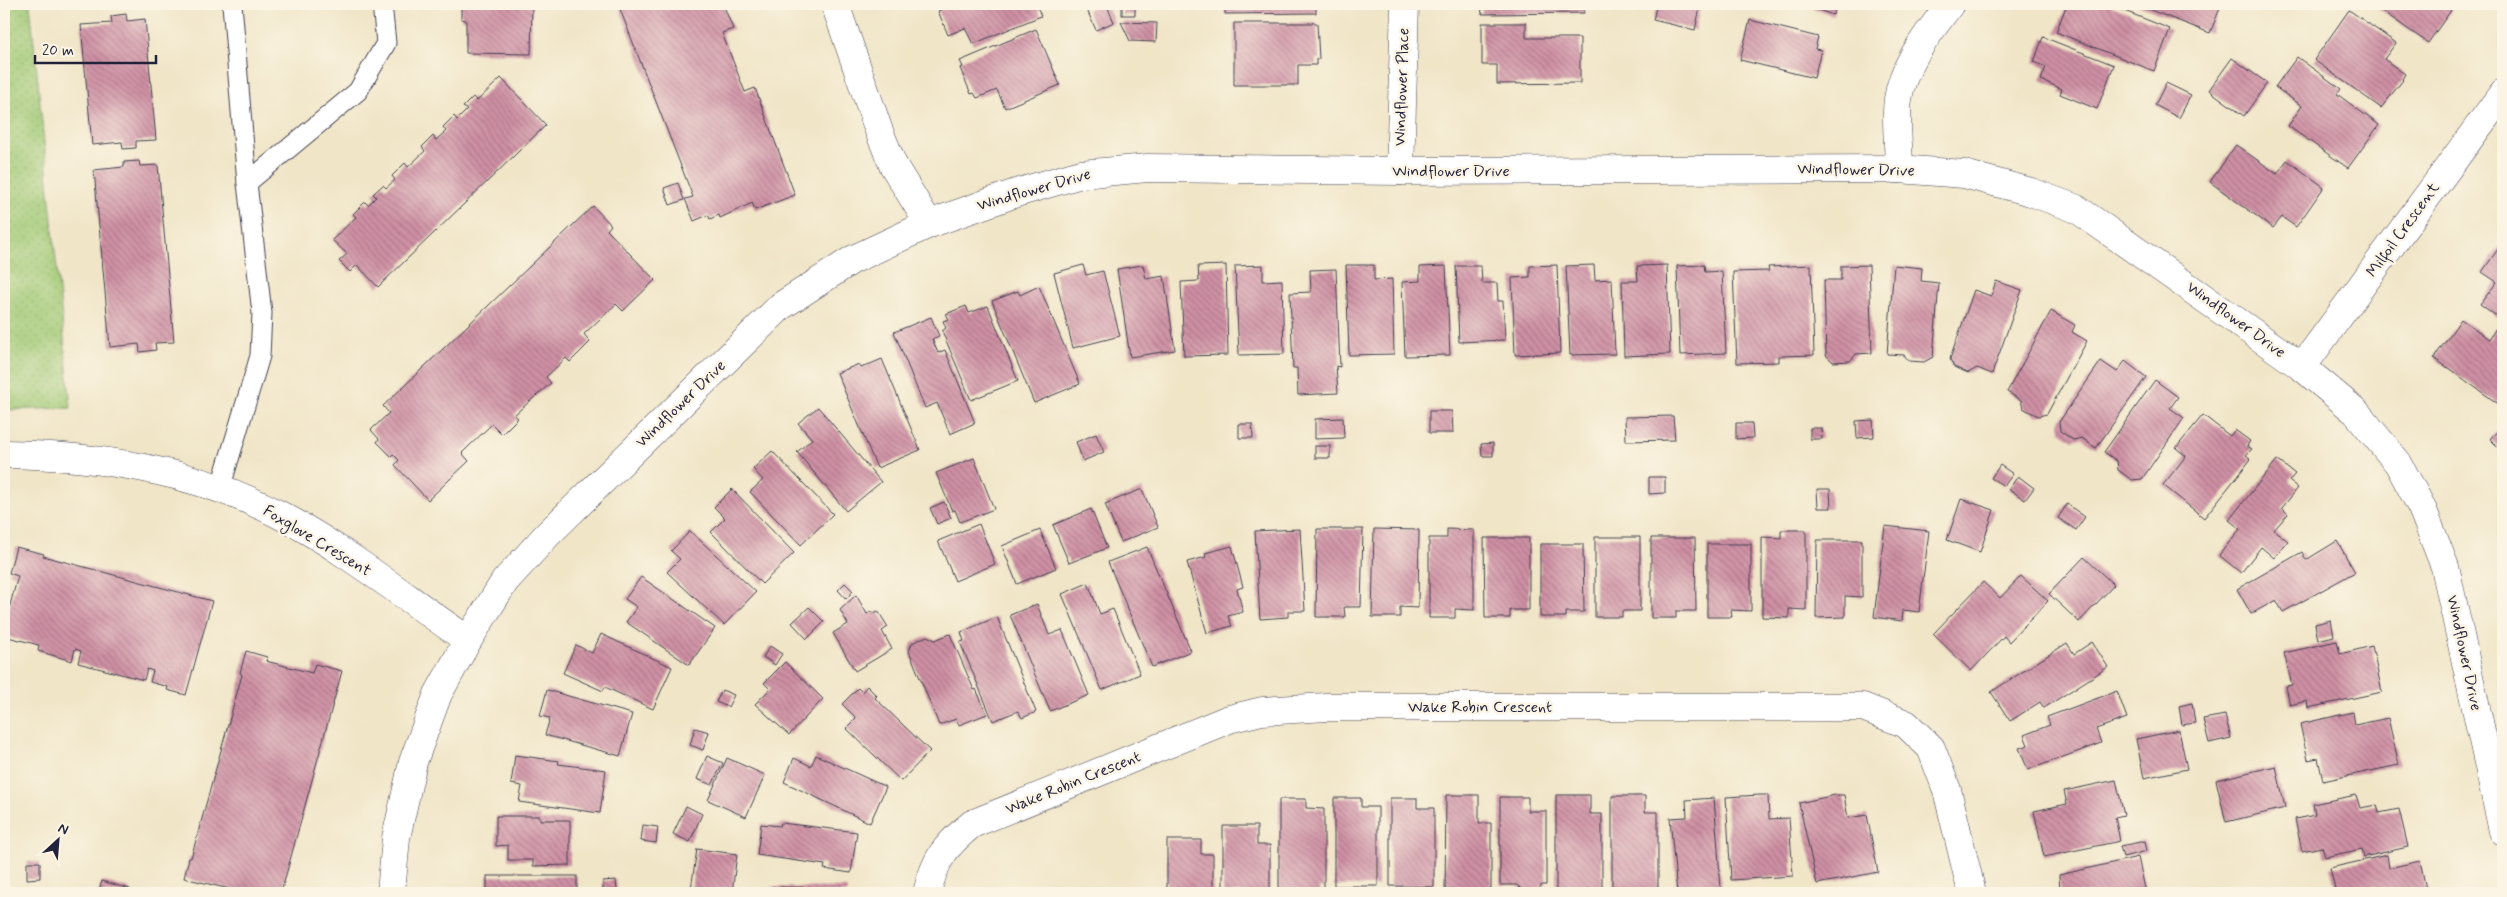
<svg xmlns="http://www.w3.org/2000/svg" width="2507" height="897" font-family="Mynerve,sans-serif">
  <style>
    .park { fill: url(#park-dots); stroke: #617658 }
    .building { fill: url(#building-back-hatch) }
    .lines { fill: none; stroke-linecap: round; stroke-linejoin: round }
    .service-casing { stroke: #413f50; stroke-width: 21 }
    .minor-casing { stroke: #413f50; stroke-width: 29 }
    .service { stroke: #fff; stroke-width: 19 }
    .minor { stroke: #fff; stroke-width: 28 }
    .labels { text-anchor: middle; dominant-baseline: central; stroke-width: 5; stroke-linejoin: round; paint-order: stroke }
    .street-label { font-size: 16px; fill: #22223b; stroke: #fcf5e5 }
  </style>
  <defs>
    <pattern id="park-dots" width="8" height="8" patternUnits="userSpaceOnUse" patternTransform="scale(1.25)"><rect width="8" height="8" fill="#a0c975"/><path d="M2 2h.1M6 6h.1" fill="none" stroke="#8aac66" stroke-width="1.8" stroke-linecap="round"/></pattern>
    <pattern id="building-back-hatch" width="6" height="6" patternUnits="userSpaceOnUse" patternTransform="scale(1.25)"><rect width="6" height="6" fill="#cf90a4"/><path d="M-1 5l2 2M0 0l6 6M5-1l2 2" fill="none" stroke="#a87587"/></pattern>
  </defs>
  <rect width="100%" height="100%" fill="#fcf5e5"/>
  <filter id="ink" filterUnits="userSpaceOnUse"><feTurbulence type="fractalNoise" baseFrequency=".02" numOctaves="2"/><feDisplacementMap in="SourceGraphic" scale="10" xChannelSelector="R" yChannelSelector="G"/><feConvolveMatrix kernelMatrix="1 2 1 2 8 2 1 2 1" color-interpolation-filters="sRGB"/></filter>
  <filter id="wash" filterUnits="userSpaceOnUse"><feTurbulence type="fractalNoise" baseFrequency=".0096" numOctaves="4" result="noise"/><feDisplacementMap in="SourceGraphic" scale="20" xChannelSelector="R" yChannelSelector="G"/><feGaussianBlur stdDeviation="1.12" result="paint"/><feColorMatrix in="noise" values="0 0 0 0 0 0 0 0 0 0 0 0 0 0 0 0 0 1.4 0 .05"/><feComposite in="paint" operator="in"/></filter>
  <g filter="url(#wash)">
    <rect width="100%" height="100%" fill="#f0e5c7"/>
    <polygon class="park" points="4,4 30,4 71,408 4,410"/>
    <g id="blocks">
      <g class="building">
        <polygon points="467,4 532,4 531,54 466,53 466,20 461,19 461,5"/>
        <polygon points="618,4 723,4 733,29 722,33 745,92 755,88 795,195 755,210 752,203 720,218 719,215 710,219 708,215 694,221 685,199 693,197"/>
        <polygon points="955,4 1036,4 1041,16 973,44 965,28 948,35 938,11"/>
        <polygon points="1103,4 1106,4 1114,22 1096,30 1087,10"/>
        <rect x="1122" y="4" width="13" height="11"/>
        <polygon points="1225,4 1316,4 1316,13 1225,14"/>
        <polygon points="1481,4 1584,4 1584,13 1482,14"/>
        <polygon points="1657,4 1701,4 1695,30 1653,20"/>
        <polygon points="1801,4 1837,4 1833,15"/>
        <polygon points="2067,4 2085,8 2087,4 2107,4 2170,29 2154,71 2056,32"/>
        <polygon points="2135,4 2208,4 2220,8 2210,33"/>
        <polygon points="2372,4 2445,4 2452,9 2428,43"/>
        <polygon points="2349,10 2396,43 2384,59 2405,74 2402,79 2403,80 2381,108 2314,60"/>
        <polygon points="126,14 127,21 145,19 156,140 136,141 136,148 123,149 122,142 92,145 81,25 112,23 111,16"/>
        <polygon points="1750,20 1818,37 1815,49 1821,50 1814,78 1740,60"/>
        <polygon points="1121,22 1157,23 1156,42 1130,41"/>
        <polygon points="1234,23 1317,23 1319,59 1316,59 1316,65 1298,65 1298,85 1234,85"/>
        <polygon points="1482,23 1526,23 1526,38 1580,38 1580,83 1497,84 1497,65 1482,65"/>
        <polygon points="1036,29 1060,85 1005,108 997,90 977,98 974,93 971,94 960,68 963,67 960,61"/>
        <polygon points="2043,37 2114,65 2097,109 2060,94 2062,89 2041,80 2046,67 2034,62"/>
        <polygon points="2297,57 2341,89 2337,94 2379,125 2348,168 2288,126 2302,106 2275,87"/>
        <polygon points="2232,58 2267,83 2244,116 2209,90"/>
        <polygon points="501,78 546,125 378,287 357,265 350,272 339,261 347,254 332,240 356,217 353,214 365,202 368,205 376,197 373,194 383,185 386,188 395,180 392,176 405,163 408,167 425,151 422,147 433,136 436,140 446,131 443,127 454,116 457,120 467,110 463,107 473,97 477,101"/>
        <polygon points="2166,83 2191,95 2179,118 2155,105"/>
        <polygon points="2236,145 2277,174 2287,160 2324,187 2296,227 2282,217 2273,228 2210,182"/>
        <polygon points="139,161 140,166 158,165 174,342 155,343 156,350 140,352 139,344 110,347 94,170 124,167 124,162"/>
        <polygon points="678,183 684,200 670,205 664,188"/>
        <polygon points="593,206 611,225 607,230 655,280 623,311 616,304 584,334 590,342 570,362 566,358 546,377 551,383 514,415 518,418 502,434 492,424 462,453 469,461 428,500 395,465 399,460 393,454 391,456 377,442 379,439 371,430 389,413 383,406"/>
        <polygon points="2503,242 2503,321 2480,304 2497,282 2482,272"/>
        <polygon points="1083,265 1086,275 1103,271 1120,336 1073,348 1054,273"/>
        <polygon points="1143,265 1146,279 1164,276 1175,350 1130,357 1117,269"/>
        <polygon points="1226,265 1228,355 1184,356 1181,282 1199,281 1198,266"/>
        <polygon points="1263,265 1263,281 1282,280 1284,354 1239,355 1235,266"/>
        <polygon points="1346,265 1374,265 1374,280 1392,279 1394,354 1349,355"/>
        <polygon points="1557,265 1560,353 1515,355 1512,278 1530,277 1530,266"/>
        <polygon points="1594,265 1595,280 1612,279 1615,354 1570,355 1566,266"/>
        <polygon points="1667,265 1670,354 1624,356 1622,281 1638,281 1637,266"/>
        <polygon points="1704,265 1705,272 1722,271 1726,353 1680,355 1677,266"/>
        <polygon points="1811,265 1814,355 1779,356 1779,362 1737,363 1733,272 1769,271 1768,267"/>
        <polygon points="1869,265 1872,353 1856,354 1850,361 1833,362 1826,355 1824,280 1841,280 1841,266"/>
        <polygon points="1894,265 1922,268 1921,281 1939,283 1933,357 1924,362 1909,361 1904,355 1887,354"/>
        <polygon points="1446,266 1450,355 1405,356 1402,282 1420,281 1420,267"/>
        <polygon points="1456,266 1481,266 1482,283 1497,283 1498,301 1503,301 1505,340 1459,342"/>
        <polygon points="1336,269 1340,367 1336,366 1338,393 1298,395 1297,368 1293,368 1290,293 1311,292 1310,270"/>
        <polygon points="1996,281 2022,290 1992,374 1977,368 1968,373 1954,367 1950,359 1974,290 1991,296"/>
        <polygon points="1039,286 1080,384 1034,403 992,301 1018,291 1020,295"/>
        <polygon points="966,306 969,313 988,306 1018,381 971,400 942,331 946,328 943,321 949,319 946,314"/>
        <polygon points="2051,311 2075,325 2072,332 2087,341 2047,414 2038,416 2023,408 2021,400 2007,392"/>
        <polygon points="931,317 939,336 932,339 938,353 945,350 975,423 950,434 937,403 925,408 894,332"/>
        <polygon points="2461,319 2489,339 2496,328 2503,333 2503,394 2497,403 2434,358"/>
        <polygon points="882,359 920,450 877,468 837,373 859,364 861,368"/>
        <polygon points="2101,361 2117,372 2125,361 2146,377 2096,448 2082,438 2073,440 2060,431 2059,422"/>
        <polygon points="2155,380 2178,397 2170,408 2184,418 2142,479 2132,480 2118,470 2117,461 2104,452"/>
        <polygon points="818,407 881,482 846,511 797,452 812,439 798,423"/>
        <polygon points="1429,411 1452,411 1453,433 1429,433"/>
        <polygon points="2203,415 2230,436 2235,430 2250,441 2247,446 2252,449 2246,455 2251,459 2204,518 2163,485 2186,456 2176,448"/>
        <polygon points="1673,416 1675,440 1626,441 1625,417"/>
        <polygon points="1343,418 1344,438 1315,439 1315,419"/>
        <polygon points="1873,420 1874,437 1857,438 1856,421"/>
        <polygon points="1736,423 1752,423 1753,438 1736,439"/>
        <polygon points="1239,424 1252,424 1253,438 1239,438"/>
        <polygon points="2503,425 2503,452 2490,439"/>
        <polygon points="1810,428 1821,428 1822,439 1810,439"/>
        <polygon points="1096,434 1104,452 1083,461 1076,442"/>
        <polygon points="1493,443 1493,456 1482,456 1481,444"/>
        <rect x="1315" y="446" width="15" height="12"/>
        <polygon points="772,451 833,514 801,545 750,492 763,480 753,469"/>
        <polygon points="974,458 994,509 960,522 955,510 952,511 936,473"/>
        <polygon points="2277,460 2295,474 2289,481 2298,488 2282,508 2288,514 2274,530 2288,541 2274,558 2261,547 2241,573 2219,555 2240,529 2229,520"/>
        <polygon points="2000,465 2013,474 2004,486 1991,478"/>
        <polygon points="2018,476 2034,488 2025,500 2009,489"/>
        <polygon points="1649,477 1665,477 1665,493 1649,494"/>
        <polygon points="732,489 794,553 762,584 711,532 725,518 714,507"/>
        <polygon points="1142,489 1158,527 1121,542 1105,504"/>
        <polygon points="1817,489 1830,489 1831,508 1818,508"/>
        <polygon points="1961,499 1994,510 1980,552 1947,540"/>
        <polygon points="944,502 951,518 937,524 930,508"/>
        <polygon points="2067,504 2085,517 2076,530 2058,518"/>
        <polygon points="1091,509 1107,548 1069,563 1053,525"/>
        <polygon points="979,524 995,564 955,581 938,541"/>
        <polygon points="1885,526 1929,531 1919,612 1903,610 1902,621 1874,617"/>
        <polygon points="1300,529 1305,611 1288,611 1288,617 1260,619 1255,531"/>
        <polygon points="1317,529 1363,529 1361,607 1344,607 1345,617 1316,617"/>
        <polygon points="1374,529 1419,530 1418,608 1400,607 1400,617 1372,617"/>
        <polygon points="1447,529 1474,530 1474,610 1455,609 1455,618 1429,618 1429,538 1447,538"/>
        <polygon points="1040,530 1056,568 1017,584 1002,546"/>
        <polygon points="1781,530 1806,530 1806,610 1789,609 1789,618 1762,617 1762,537 1781,538"/>
        <polygon points="690,531 756,592 724,625 667,572 680,559 671,551"/>
        <polygon points="1595,537 1640,537 1640,611 1622,611 1622,617 1595,617"/>
        <polygon points="1484,538 1529,538 1529,610 1510,610 1510,618 1485,618"/>
        <polygon points="1651,538 1695,538 1696,611 1676,611 1676,618 1651,618"/>
        <polygon points="1817,540 1862,540 1862,597 1845,596 1845,617 1816,618"/>
        <polygon points="2337,541 2355,572 2283,612 2276,600 2251,614 2237,589 2302,552 2306,560"/>
        <polygon points="1540,544 1583,544 1584,612 1566,612 1566,617 1540,617"/>
        <polygon points="1707,544 1751,544 1751,611 1731,610 1732,617 1707,617"/>
        <polygon points="1232,546 1243,587 1237,589 1243,612 1228,616 1232,626 1207,633 1187,562 1206,557 1205,553"/>
        <polygon points="16,547 44,554 43,556 212,601 186,695 167,690 168,687 150,682 153,671 147,669 144,680 78,663 81,651 75,649 72,661 38,651 39,645 4,636 4,627 18,576 9,573"/>
        <polygon points="1147,547 1191,651 1152,667 1108,562"/>
        <polygon points="2084,557 2114,585 2079,622 2049,594"/>
        <polygon points="2021,576 2048,601 2009,642 2004,636 1971,671 1933,634 1983,582 2000,598"/>
        <polygon points="641,577 715,628 689,665 626,622 637,607 625,599"/>
        <polygon points="845,583 853,591 846,599 838,590"/>
        <polygon points="1088,583 1100,614 1113,609 1140,674 1102,690 1062,594"/>
        <polygon points="856,595 867,614 871,611 872,614 878,611 888,627 882,631 892,649 855,671 833,633 848,624 840,610"/>
        <polygon points="1037,604 1049,635 1062,630 1089,695 1050,711 1010,615"/>
        <polygon points="809,607 824,622 807,639 792,623"/>
        <polygon points="997,617 1036,712 1022,718 1018,711 993,721 960,642 964,641 961,632"/>
        <polygon points="2331,620 2334,636 2318,640 2315,624"/>
        <polygon points="601,634 672,667 653,709 605,687 603,691 563,673 576,645 592,653"/>
        <polygon points="950,634 974,690 976,689 987,714 959,725 956,719 939,725 909,651 912,643 927,636 935,640"/>
        <polygon points="2337,641 2340,654 2372,646 2382,692 2308,708 2307,701 2290,705 2286,686 2292,685 2284,653"/>
        <polygon points="2092,642 2108,667 2044,708 2040,702 2010,721 1991,692 2067,643 2074,654"/>
        <polygon points="770,646 782,654 775,665 763,657"/>
        <polygon points="246,651 267,657 266,661 312,673 315,664 342,671 281,893 246,893 184,878 189,858 191,858 242,675 240,673"/>
        <polygon points="785,662 823,699 789,735 755,704 770,689 764,683"/>
        <polygon points="867,686 877,696 875,698 930,751 901,781 846,728 856,718 842,704 858,688 862,692"/>
        <polygon points="547,690 632,714 620,756 545,735 550,718 540,716"/>
        <polygon points="722,690 734,695 728,707 716,702"/>
        <polygon points="2117,691 2127,718 2096,729 2101,743 2028,770 2019,748 2028,745 2024,735 2050,725 2047,717"/>
        <polygon points="2192,703 2195,723 2182,725 2179,706"/>
        <polygon points="2353,712 2355,725 2388,718 2399,765 2323,781 2318,758 2308,760 2300,724"/>
        <polygon points="2225,715 2231,738 2209,743 2203,719"/>
        <polygon points="695,728 709,732 703,750 690,745"/>
        <polygon points="2179,730 2187,769 2144,778 2136,739"/>
        <polygon points="515,755 559,761 558,764 606,770 600,813 519,802 522,786 511,784"/>
        <polygon points="816,755 886,787 870,823 784,782 794,758 811,766"/>
        <polygon points="707,756 723,763 712,785 697,779"/>
        <polygon points="727,758 765,775 746,817 708,800"/>
        <polygon points="2276,766 2285,808 2226,822 2216,780"/>
        <polygon points="2116,780 2124,815 2115,817 2120,841 2044,857 2034,811 2067,804 2064,791"/>
        <polygon points="1446,795 1479,795 1479,823 1491,823 1491,893 1445,893"/>
        <polygon points="1556,795 1590,795 1590,814 1602,814 1602,893 1556,893"/>
        <polygon points="1760,795 1768,795 1769,819 1789,818 1793,876 1731,880 1726,797"/>
        <polygon points="1835,795 1844,795 1848,818 1867,815 1878,872 1817,884 1799,803"/>
        <polygon points="2356,795 2360,808 2377,805 2379,813 2399,809 2408,847 2364,857 2362,849 2325,857 2322,847 2302,851 2295,819 2315,815 2313,804"/>
        <polygon points="1612,796 1645,796 1645,812 1658,812 1658,893 1612,893"/>
        <polygon points="1500,797 1528,797 1528,811 1546,811 1546,885 1542,885 1537,891 1522,890 1517,885 1500,885"/>
        <polygon points="1334,798 1361,798 1361,807 1378,807 1378,886 1334,886"/>
        <polygon points="1390,798 1417,798 1417,808 1434,808 1434,887 1390,886"/>
        <polygon points="1714,798 1721,889 1703,890 1700,893 1677,893 1670,818 1687,817 1686,800"/>
        <polygon points="1279,799 1306,799 1306,808 1324,809 1324,888 1320,887 1320,893 1282,893 1282,888 1279,887"/>
        <polygon points="686,806 702,814 690,842 673,834"/>
        <polygon points="496,816 540,816 540,820 570,820 570,865 533,866 533,860 508,860 508,845 496,846"/>
        <polygon points="781,823 857,832 851,873 824,869 825,865 757,855 761,824 780,826"/>
        <polygon points="643,825 658,827 656,843 641,841"/>
        <polygon points="1223,826 1257,826 1257,845 1270,845 1270,893 1223,893"/>
        <polygon points="1167,840 1201,840 1201,854 1213,854 1213,893 1167,893"/>
        <polygon points="2145,841 2147,851 2123,857 2120,846"/>
        <polygon points="697,849 737,854 732,893 691,889"/>
        <polygon points="2387,855 2389,868 2420,861 2427,893 2336,893 2330,868"/>
        <polygon points="2138,857 2146,893 2060,893 2059,875"/>
        <polygon points="27,862 40,862 40,878 27,879"/>
        <rect x="487" y="876" width="90" height="17"/>
        <polygon points="616,880 617,890 603,891 603,881"/>
        <polygon points="102,881 130,889 129,893 98,893"/>
        <polygon points="771,887 847,888 847,893 771,893"/>
      </g>
    </g>
  </g>
  <g filter="url(#ink)">
    <use href="#blocks" fill-opacity="0" stroke="#413f50" stroke-width="1"/>
    <g class="lines">
      <g class="service-casing">
        <g id="service">
          <polyline points="247,183 358,91 386,43 382,4"/>
          <polyline points="220,489 260,356 262,313 247,183 232,4"/>
        </g>
      </g>
      <g class="minor-casing">
        <g id="minor">
          <polyline points="835,4 879,131 893,165 929,224"/>
          <path d="M1899,169C1899,146 1895,121 1898,99C1903,63 1930,32 1950,4"/>
          <polyline points="1400,171 1405,4"/>
          <polyline points="2302,367 2503,93"/>
          <path d="M4,454C100,456 196,470 282,516C348,551 407,599 468,640"/>
          <polyline points="391,893 396,838 413,762 438,694 468,640 505,581 547,535 781,306 852,260 929,224 1016,193 1081,174 1148,168 1400,171 1899,169 1964,174 2031,192 2077,209 2302,367 2356,412 2398,463 2422,508 2445,567 2503,831"/>
          <path d="M927,893C935,859 945,846 972,824L1229,719L1262,711L1326,707H1863L1906,724L1931,748L1947,790L1972,893"/>
        </g>
      </g>
      <use href="#service" class="service"/>
      <use href="#minor" class="minor"/>
    </g>
  </g>
  <g class="labels">
    <g class="street-label">
      <text transform="translate(1402 87) rotate(-88)">Windflower Place</text>
      <text transform="translate(1856 170) rotate(1)">Windflower Drive</text>
      <text x="1451" y="171">Windflower Drive</text>
      <text transform="translate(1034 190) rotate(-16)">Windflower Drive</text>
      <text transform="translate(2403 230) rotate(-54)">Milfoil Crescent</text>
      <text transform="translate(2236 320) rotate(36)">Windflower Drive</text>
      <text transform="translate(681 404) rotate(-44)">Windflower Drive</text>
      <text transform="translate(317 541) rotate(31)">Foxglove Crescent</text>
      <text transform="translate(2464 653) rotate(78)">Windflower Drive</text>
      <text x="1480" y="707">Wake Robin Crescent</text>
      <text transform="translate(1073 783) rotate(-22)">Wake Robin Crescent</text>
    </g>
  </g>
  <rect width="2507" height="897" fill="none" stroke="#fcf5e5" stroke-width="20"/>
  <g transform="translate(58 840) rotate(26)" stroke="#fcf5e5" stroke-width="4" paint-order="stroke">
  <path d="M0-4L9 19L0 12L-9 19Z" fill="#22223b"/>
  <text y="-8" font-size="14" font-weight="bold" text-anchor="middle" fill="#22223b">N</text>
  </g>
  <path d="M35 55v8h121v-8" fill="none" stroke="#22223b" stroke-width="2.5"/>
  <text x="42" y="55" font-size="15" fill="#22223b" stroke="#fcf5e5" stroke-width="4" paint-order="stroke">20 m</text>
</svg>
